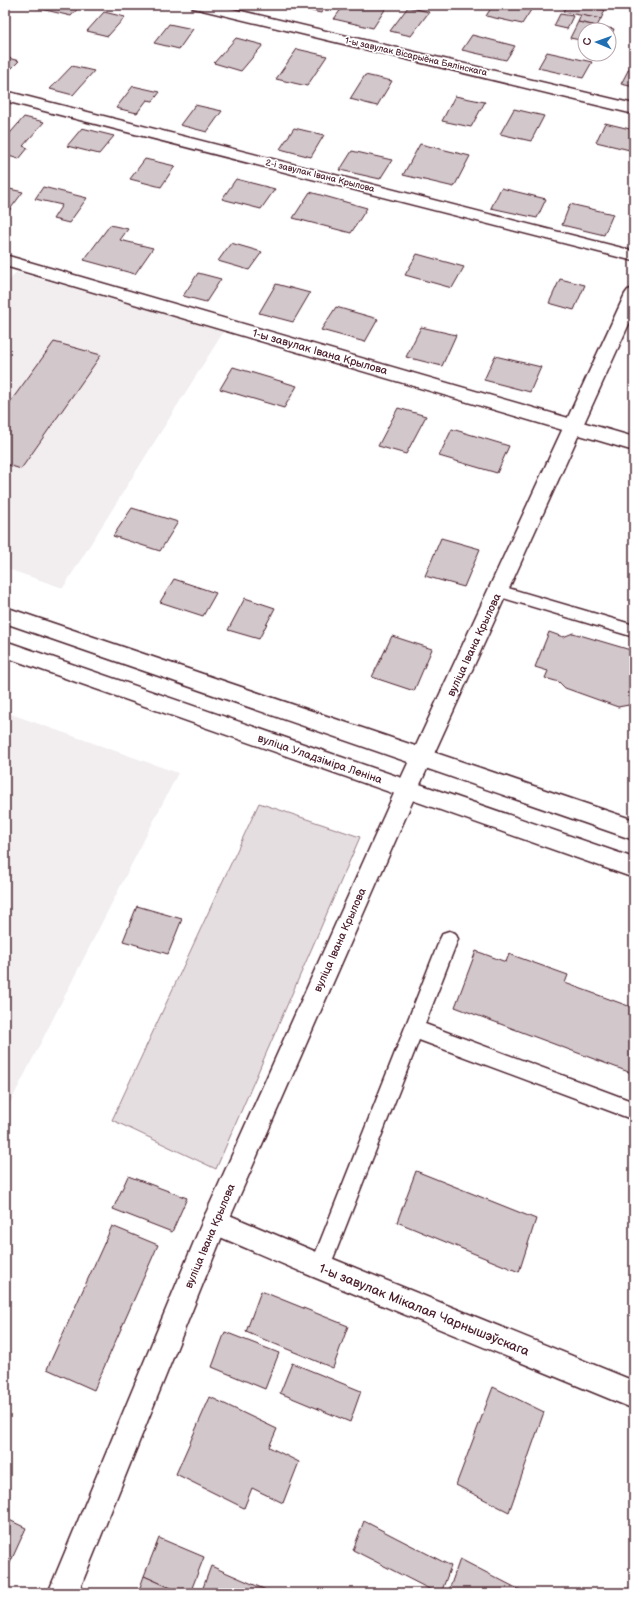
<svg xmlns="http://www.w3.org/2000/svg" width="639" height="1598" font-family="'Balsamiq Sans',sans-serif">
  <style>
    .built { fill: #f2eeef }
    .green { fill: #e5dee0; stroke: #987e86 }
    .building { fill: #d2c7cb; stroke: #4a1f2b }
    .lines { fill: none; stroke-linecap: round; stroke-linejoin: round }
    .service-casing { stroke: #4a1f2b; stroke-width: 3 }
    .minor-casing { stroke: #4a1f2b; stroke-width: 3 }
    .tertiary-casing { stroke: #4a1f2b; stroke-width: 3 }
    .primary-casing { stroke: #4a1f2b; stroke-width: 3 }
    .service { fill: #fff; fill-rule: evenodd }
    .minor { fill: #fff; fill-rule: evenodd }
    .tertiary { fill: #fff; fill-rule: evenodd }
    .primary { fill: #fff; fill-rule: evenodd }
    .labels { text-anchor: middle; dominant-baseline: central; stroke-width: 3.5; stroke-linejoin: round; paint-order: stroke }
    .far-street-label { font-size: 9px; fill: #4a1f2b; stroke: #fff }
    .street-label { font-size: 11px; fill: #4a1f2b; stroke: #fff }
    .near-street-label { font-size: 13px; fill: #4a1f2b; stroke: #fff }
  </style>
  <rect width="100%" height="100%" fill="#fff"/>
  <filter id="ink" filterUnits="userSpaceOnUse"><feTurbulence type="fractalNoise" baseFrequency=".025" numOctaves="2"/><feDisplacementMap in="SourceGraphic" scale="8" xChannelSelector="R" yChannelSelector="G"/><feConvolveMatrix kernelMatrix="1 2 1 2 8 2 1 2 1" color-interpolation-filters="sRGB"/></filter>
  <g filter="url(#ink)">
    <g class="built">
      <polygon points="16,272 224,331 63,588 5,568 5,286"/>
      <polygon points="5,712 178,773 5,1113"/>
    </g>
    <polygon class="green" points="259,803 360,837 216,1169 112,1120"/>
    <g class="building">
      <polygon points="40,5 81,5 71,16 37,8"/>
      <polygon points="285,5 326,5 321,13"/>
      <polygon points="344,5 388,5 373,28 334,19"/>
      <polygon points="493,5 512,5 531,10 522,24 486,16"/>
      <polygon points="566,5 578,5 605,10 601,19 563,12"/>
      <polygon points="408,7 429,12 411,36 390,31"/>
      <polygon points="104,12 125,17 108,36 87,31"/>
      <polygon points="560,14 573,16 567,29 554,26"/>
      <polygon points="581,15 601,19 597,26 578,22"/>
      <polygon points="578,22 597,26 614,29 609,41 609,30 585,30 585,41 570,38"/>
      <polygon points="169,24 193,29 179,49 154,43"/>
      <polygon points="472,35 515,46 506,60 462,50"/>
      <polygon points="236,38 263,45 241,71 214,63"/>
      <polygon points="297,49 327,56 307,86 276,79"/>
      <polygon points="547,52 592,62 583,78 538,68"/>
      <polygon points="5,57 19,61 5,75"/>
      <polygon points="634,59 634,87 621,84"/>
      <polygon points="72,66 94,71 73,95 50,89"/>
      <polygon points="365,75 392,81 377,106 350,99"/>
      <polygon points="133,86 160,92 153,101 147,100 137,113 116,108"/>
      <polygon points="455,96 485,102 471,127 442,121"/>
      <polygon points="195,105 222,111 207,132 180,125"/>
      <polygon points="514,109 544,116 531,141 500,134"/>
      <polygon points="24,117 44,122 23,146 28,148 19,159 5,155 5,139"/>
      <polygon points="605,123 634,130 634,151 596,142"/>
      <polygon points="82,128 114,136 99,154 67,146"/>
      <polygon points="294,128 324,135 311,157 280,149"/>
      <polygon points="420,144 470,156 454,187 403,175"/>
      <polygon points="352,151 392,160 380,179 340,170"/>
      <polygon points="145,159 175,166 161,187 130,179"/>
      <polygon points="236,179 275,189 261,209 222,199"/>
      <polygon points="43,187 87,198 69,223 53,219 62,205 35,199"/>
      <polygon points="5,188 23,192 5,216"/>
      <polygon points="501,188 546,199 537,218 491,208"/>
      <polygon points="310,192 367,208 351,233 293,218"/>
      <polygon points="570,204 613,214 604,235 562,225"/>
      <polygon points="110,225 128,229 120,240 153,248 135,274 84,260"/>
      <polygon points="231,243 262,252 249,270 218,261"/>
      <polygon points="417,254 464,267 452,288 405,275"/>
      <polygon points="198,273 221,279 206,302 183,296"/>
      <polygon points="560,279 585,285 574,310 549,303"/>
      <polygon points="276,284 310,293 293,322 259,313"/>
      <polygon points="336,307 378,319 365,342 321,330"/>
      <polygon points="421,327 456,335 442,366 406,357"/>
      <polygon points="54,342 101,355 21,469 5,464 5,409"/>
      <polygon points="495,356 541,367 530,392 484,380"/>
      <polygon points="233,367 297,386 284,408 220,389"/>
      <polygon points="398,408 426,416 406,454 378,446"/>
      <polygon points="452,429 509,446 497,473 439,456"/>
      <polygon points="132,508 178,522 160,551 113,536"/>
      <polygon points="441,538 480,549 464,587 425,576"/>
      <polygon points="174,579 216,593 203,616 160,602"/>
      <polygon points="245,598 275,608 259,639 228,630"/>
      <polygon points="549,632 563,637 573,633 634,651 634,707 629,705 618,707 565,688 559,682 545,678 548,671 535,667"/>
      <polygon points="392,636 432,649 414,691 372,677"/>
      <polygon points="137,906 182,919 168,954 123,941"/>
      <polygon points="476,951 506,962 509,954 568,975 565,983 634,1008 634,1074 455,1007"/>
      <polygon points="416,1171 536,1219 519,1272 397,1222"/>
      <polygon points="128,1176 187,1198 172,1232 113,1209"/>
      <polygon points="112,1226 158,1245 94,1390 47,1369"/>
      <polygon points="261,1291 348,1326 333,1368 246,1332"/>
      <polygon points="225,1332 279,1353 265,1389 212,1367"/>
      <polygon points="292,1363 361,1391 350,1422 280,1393"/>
      <polygon points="493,1387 544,1412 509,1512 456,1485"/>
      <polygon points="210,1397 277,1429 269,1447 299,1462 283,1503 252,1488 244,1508 176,1474"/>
      <polygon points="5,1518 26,1528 5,1574"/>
      <polygon points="364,1521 451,1566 441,1593 437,1593 353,1550"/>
      <polygon points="159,1538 204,1557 190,1593 182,1593 144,1576"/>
      <polygon points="460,1559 522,1591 522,1593 448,1593"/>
      <polygon points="211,1566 273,1593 201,1593"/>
      <polygon points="144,1576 182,1593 138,1593"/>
    </g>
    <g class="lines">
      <g class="service-casing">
        <g id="service">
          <polygon points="498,585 634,625 634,637 493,595 490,591 493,587"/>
          <polygon points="449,931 455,933 458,939 425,1024 634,1102 634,1120 419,1040 327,1274 320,1277 313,1274 310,1267 440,939 443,933"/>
        </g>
      </g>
      <g class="minor-casing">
        <g id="minor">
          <polygon points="191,5 216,5 634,104 634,114 198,9 193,8"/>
          <polygon points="5,91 634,251 634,261 5,101"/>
          <polygon points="5,255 634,437 634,451 5,266"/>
          <polygon points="215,1209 326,1256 634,1381 634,1409 311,1276 206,1231 202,1222 206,1213"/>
        </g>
      </g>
      <g class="tertiary-casing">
        <polygon id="tertiary" points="634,288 634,313 418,789 225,1229 78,1593 48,1593 206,1213 396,789 625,294 628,290"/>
      </g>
      <g class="primary-casing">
        <g id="primary">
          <polygon points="5,607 634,820 634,840 5,623"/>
          <polygon points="5,641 634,858 634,878 5,657"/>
        </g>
      </g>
      <use href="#service" class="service"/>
      <use href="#minor" class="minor"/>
      <use href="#tertiary" class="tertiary"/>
      <use href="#primary" class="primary"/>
    </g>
  </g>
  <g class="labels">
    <g class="far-street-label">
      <text transform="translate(416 57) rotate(13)">1-ы завулак Вісарыёна Бялінскага</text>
      <text transform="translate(320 176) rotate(14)">2-і завулак Івана Крылова</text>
    </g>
    <g class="street-label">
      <text transform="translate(320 352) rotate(16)">1-ы завулак Івана Крылова</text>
      <text transform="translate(474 645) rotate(-65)">вуліца Івана Крылова</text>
      <text transform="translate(320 759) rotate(19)">вуліца Уладзіміра Леніна</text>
      <text transform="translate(340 940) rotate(-66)">вуліца Івана Крылова</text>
      <text transform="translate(210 1236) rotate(-67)">вуліца Івана Крылова</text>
    </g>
    <g class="near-street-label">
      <text transform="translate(424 1310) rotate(22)">1-ы завулак Мікалая Чарнышэўскага</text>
    </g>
  </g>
  <rect width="639" height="1598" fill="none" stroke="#fff" stroke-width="20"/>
  <rect x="10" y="10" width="619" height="1578" fill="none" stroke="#4a1f2b" stroke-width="1.5" filter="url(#ink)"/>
  <g transform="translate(597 42) rotate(272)"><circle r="19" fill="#ffffff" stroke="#b7a5aa"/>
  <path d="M0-3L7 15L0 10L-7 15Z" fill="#1f6fb2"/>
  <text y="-6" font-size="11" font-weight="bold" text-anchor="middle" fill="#4a1f2b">С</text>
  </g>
</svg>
